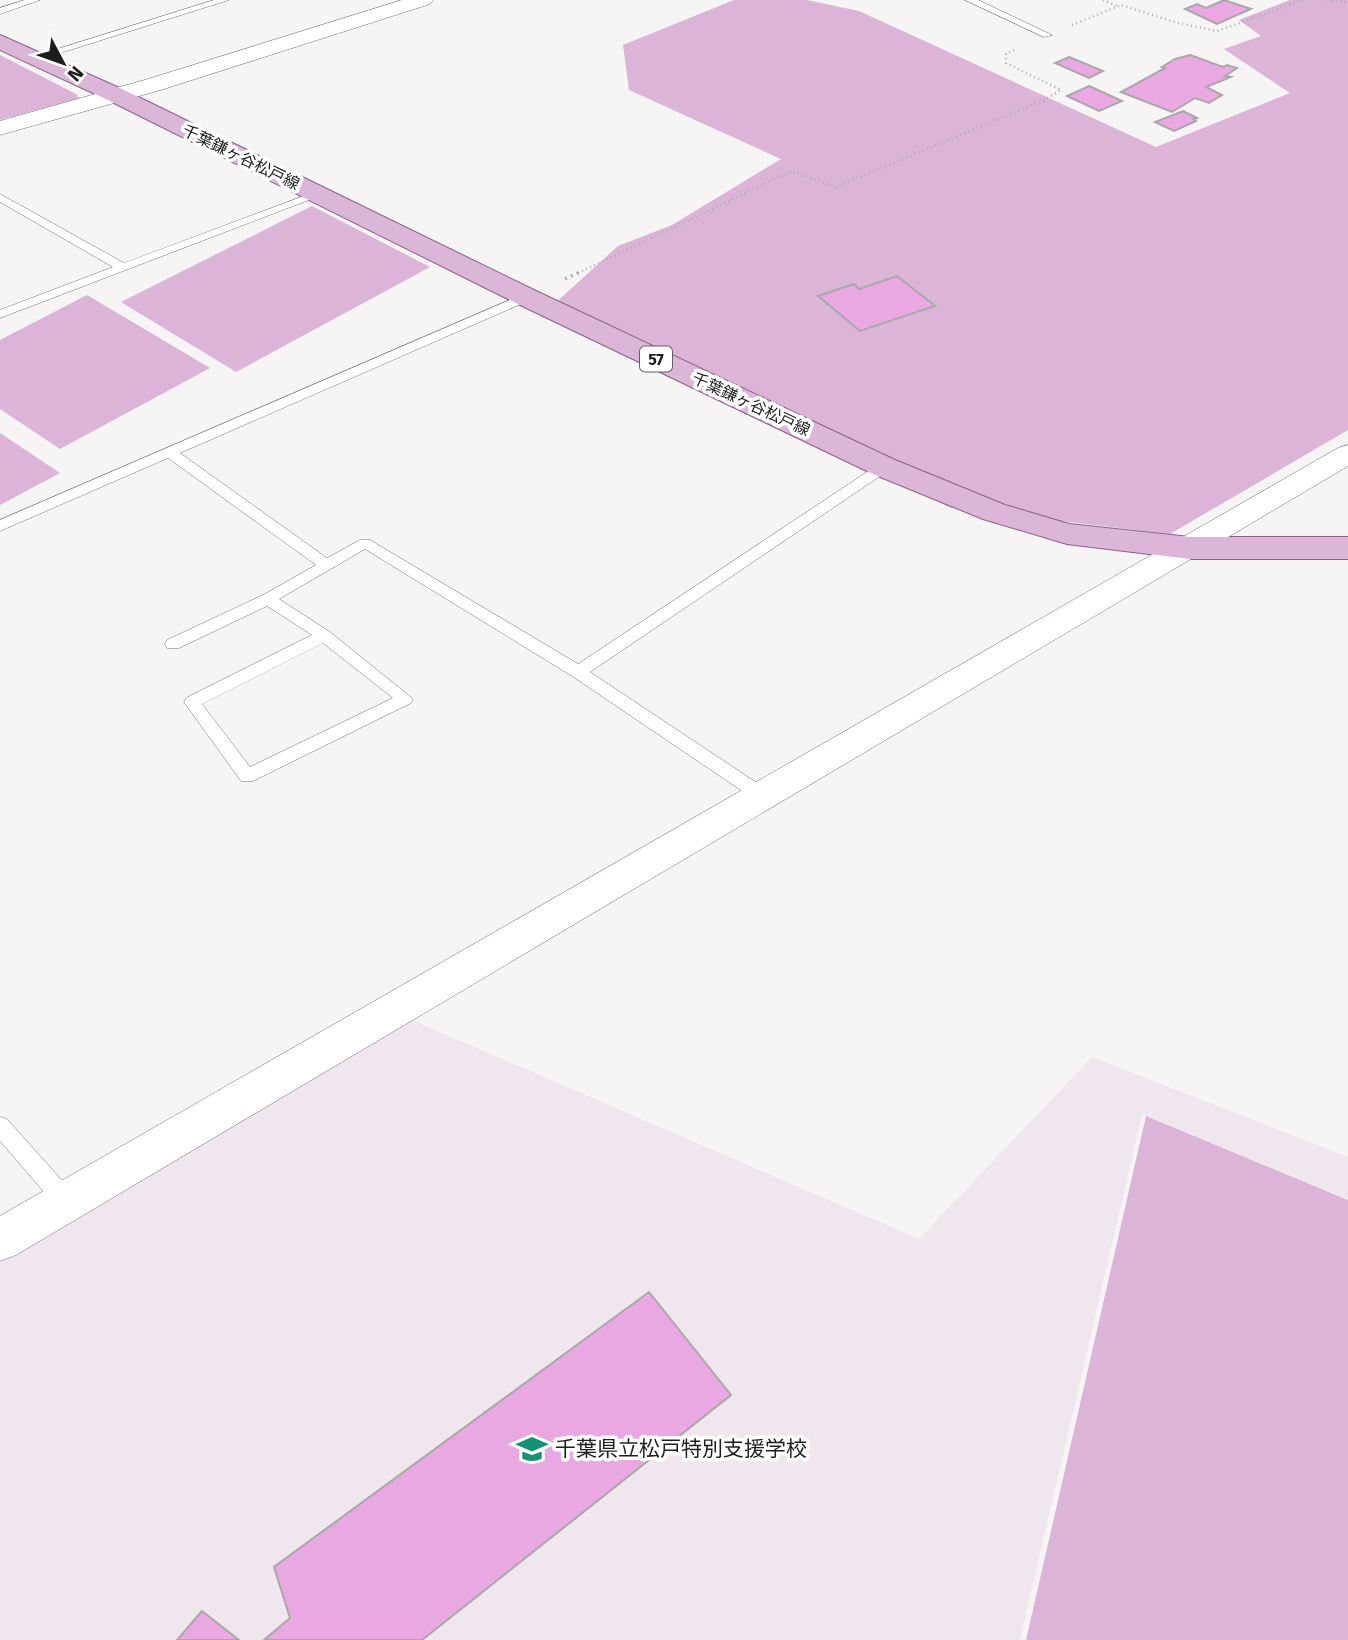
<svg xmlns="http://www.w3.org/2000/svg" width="1348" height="1640" font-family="'Fira Sans','Noto Sans JP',sans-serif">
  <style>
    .built { fill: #efe6ee }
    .green { fill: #dbb4d7 }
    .building { fill: #eaa8e3; stroke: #a9a7a9; stroke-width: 2 }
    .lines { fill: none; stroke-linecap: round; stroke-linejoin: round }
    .service-casing { stroke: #737173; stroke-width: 1 }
    .minor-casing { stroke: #737173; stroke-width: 1 }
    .primary-casing { stroke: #8a6186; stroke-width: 2 }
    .path-far1 { stroke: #adabac; stroke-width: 2.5; stroke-dasharray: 1 3.5; stroke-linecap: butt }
    .path { stroke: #adabac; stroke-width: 3.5; stroke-dasharray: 2 4.5; stroke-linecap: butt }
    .service { fill: #fff; fill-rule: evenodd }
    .minor { fill: #fff; fill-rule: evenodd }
    .primary { fill: #dcb6d9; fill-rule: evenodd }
    .labels { text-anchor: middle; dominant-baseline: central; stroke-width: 7; stroke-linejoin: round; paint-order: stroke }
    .far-street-label { font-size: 16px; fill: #1d1d1d; stroke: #fff }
    .shield { fill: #fff; stroke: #616161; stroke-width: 2 }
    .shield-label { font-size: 16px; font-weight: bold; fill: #1d1d1d }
    .near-poi-label { font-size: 21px; fill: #1d1d1d; stroke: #fff; text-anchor: start }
  </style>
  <rect width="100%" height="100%" fill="#f7f4f6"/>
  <polygon class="built" points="407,1018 919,1239 1092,1057 1348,1157 1348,1199 1142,1115 1020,1640 0,1640 0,1258"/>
  <g class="green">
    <polygon points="734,0 807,0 859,11 1156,147 1290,93 1224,49 1261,36 1239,20 1290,0 1348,0 1348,430 1170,534 951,508 541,316 618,246 672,225 781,159 629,90 623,45"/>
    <polygon points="0,55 78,95 76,96 80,98 0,120"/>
    <polygon points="312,206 430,267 236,372 121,302"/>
    <polygon points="87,295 210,368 60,449 0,409 0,340"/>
    <polygon points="0,433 60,473 0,505"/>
    <polygon points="1146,1116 1348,1200 1348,1640 1026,1640"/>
  </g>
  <g class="building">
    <polygon points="1224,0 1251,9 1217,24 1185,9 1197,4 1206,8"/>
    <polygon points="1190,55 1223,67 1227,65 1237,68 1225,76 1231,77 1206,87 1222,95 1209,103 1195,98 1172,112 1121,92 1165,68 1162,67 1175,59"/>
    <polygon points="1069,57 1103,71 1089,78 1055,63"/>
    <polygon points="1089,86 1122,101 1099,111 1067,96"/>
    <polygon points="1183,111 1197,118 1193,119 1196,121 1174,131 1155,122"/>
    <polygon points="897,276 935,306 860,331 818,296 854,284 859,289"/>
    <polygon points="649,1292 731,1395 422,1640 264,1640 290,1618 274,1567"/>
    <polygon points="202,1611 239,1640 177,1640"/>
  </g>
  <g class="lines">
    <g class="service-casing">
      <g id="service">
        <polygon points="25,0 40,0 0,14 0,8"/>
        <polygon points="214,0 229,0 38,60 29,58"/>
        <polygon points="965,0 978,0 1052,35 1044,37"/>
        <polygon points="312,193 322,195 0,318 0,310 113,267 0,202 0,194 124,263"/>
        <path d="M526,293L532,297L530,300L180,453L327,558L360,540H370L578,664L879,464H889V470L590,672L769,791L772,796L769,801H757L572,676L365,549L279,599L330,632L413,699L411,703L253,781H241L184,702L186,698L312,635L267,606L179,648H167L165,644L167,640L263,595L316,565L168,458L0,531V520ZM323,643L393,698L250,767L202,704Z"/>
        <polygon points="0,1117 7,1119 74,1194 77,1201 74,1208 66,1211 58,1208 0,1141"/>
      </g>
    </g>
    <g class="minor-casing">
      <g id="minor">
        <polygon points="402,0 433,0 430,4 164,89 0,135 0,121 148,79"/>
        <polygon points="1348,445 1348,466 16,1255 0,1261 0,1216 1338,448"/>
      </g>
    </g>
    <g class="primary-casing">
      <polygon id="primary" points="0,35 124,90 536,291 895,460 1005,505 1069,524 1190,537 1348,537 1348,559 1190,559 1067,544 983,519 873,474 516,303 108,100 0,50"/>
    </g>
    <g class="path-far1">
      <polyline points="1103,0 1117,6"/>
      <polyline points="1327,0 1348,2"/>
      <polyline points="1072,25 1121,5 1178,23 1217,31 1303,0"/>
      <polyline points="578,273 792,171 836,187 1044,100 1061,90 1006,63 1006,54 1016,49"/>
    </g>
    <polyline class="path" points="565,279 582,271"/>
    <use href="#service" class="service"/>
    <use href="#minor" class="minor"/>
    <use href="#primary" class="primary"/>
  </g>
  <defs>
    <g id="school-bare" transform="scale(2.415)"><path d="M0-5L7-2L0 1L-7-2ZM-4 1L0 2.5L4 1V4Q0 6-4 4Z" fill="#169177" stroke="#fff" stroke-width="2.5" paint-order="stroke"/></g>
  </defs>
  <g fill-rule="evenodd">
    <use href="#school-bare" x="532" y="1449"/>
  </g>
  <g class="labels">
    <g class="far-street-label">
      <text transform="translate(241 157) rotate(26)">千葉鎌ヶ谷松戸線</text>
      <text transform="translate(751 404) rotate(25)">千葉鎌ヶ谷松戸線</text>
    </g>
    <rect class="shield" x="640" y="346.5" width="32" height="25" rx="5"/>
    <g class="shield-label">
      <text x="656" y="359">57</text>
    </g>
    <g class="near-poi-label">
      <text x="555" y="1449">千葉県立松戸特別支援学校</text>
    </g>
  </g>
  <g transform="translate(63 63) rotate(131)" stroke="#ffffff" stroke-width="5" paint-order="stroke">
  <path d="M0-5L12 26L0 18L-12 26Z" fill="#1d1d1d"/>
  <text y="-10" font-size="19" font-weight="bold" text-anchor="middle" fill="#1d1d1d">N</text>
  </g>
</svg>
